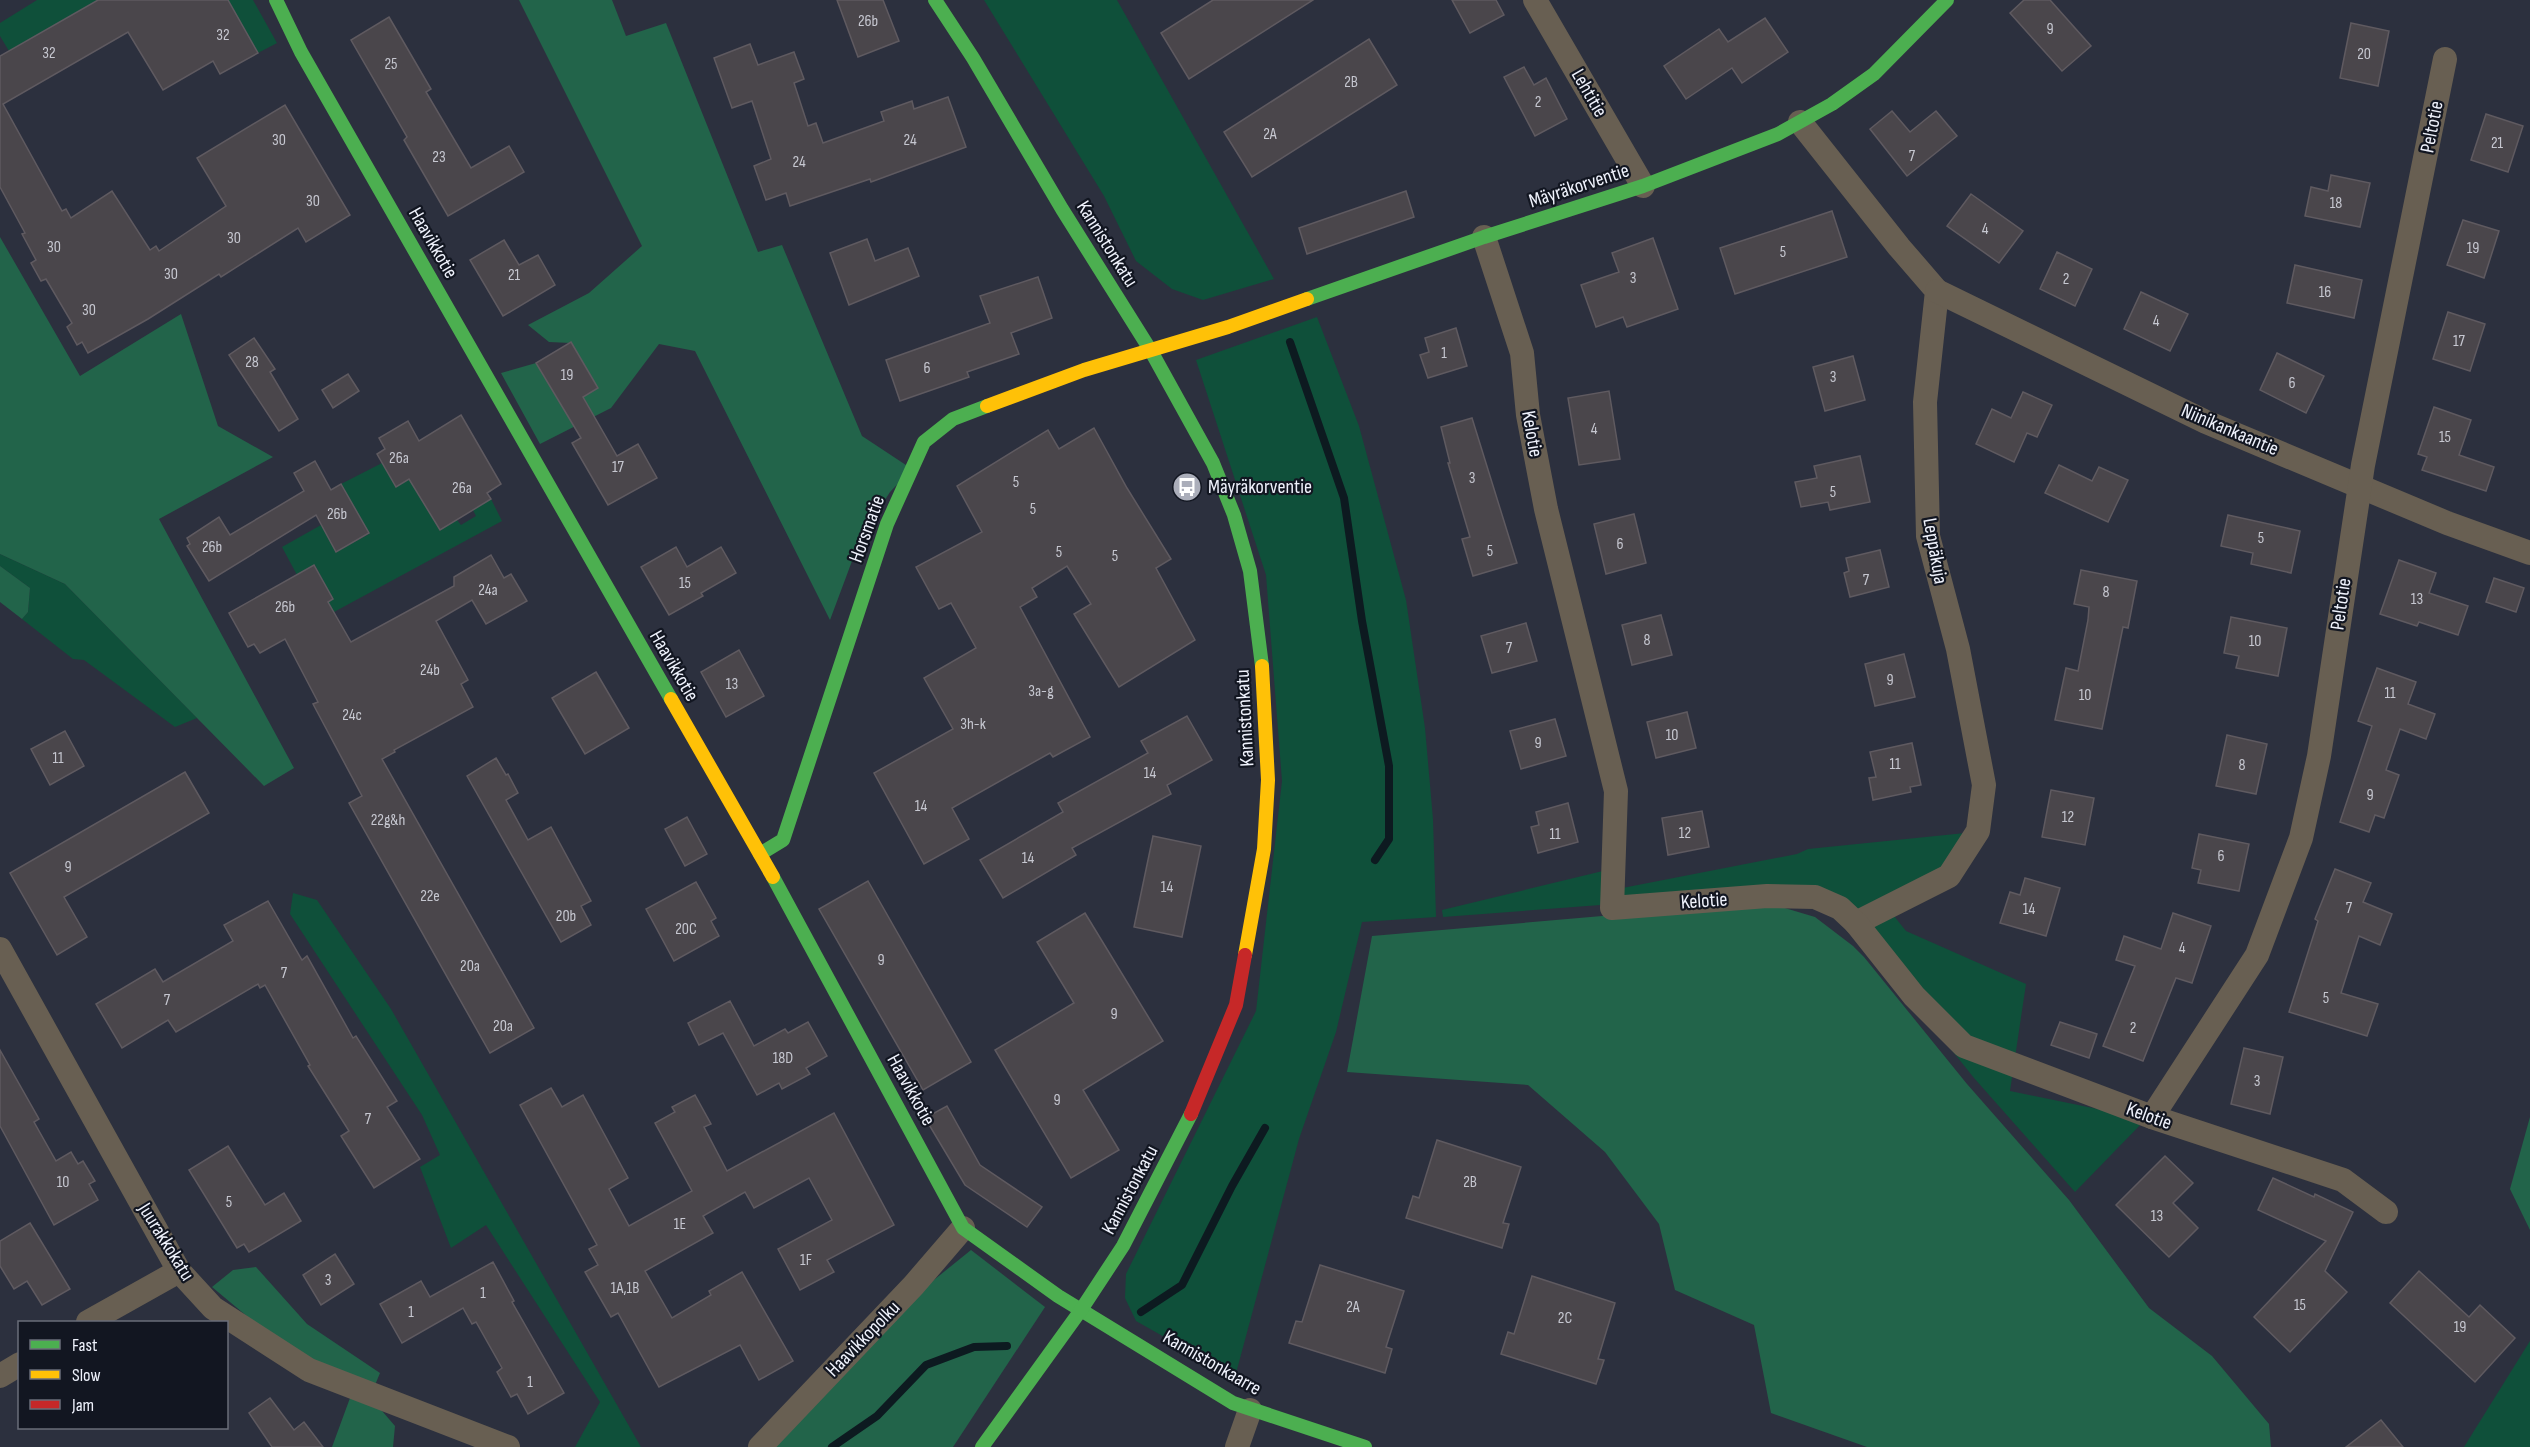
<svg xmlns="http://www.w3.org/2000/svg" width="2530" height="1447" font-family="'Sofia Sans Condensed',sans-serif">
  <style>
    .green { fill: #0f503a }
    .forest { fill: #22644a }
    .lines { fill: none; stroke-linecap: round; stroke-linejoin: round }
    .stream { stroke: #0d1a20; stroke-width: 8 }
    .building { fill: #4a464b; stroke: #5f5a60; stroke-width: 1.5 }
    .street { stroke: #685f52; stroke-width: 24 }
    .fast { stroke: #4caf50; stroke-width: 14 }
    .slow { stroke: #ffc107; stroke-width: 14 }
    .jam { stroke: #c62828; stroke-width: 14 }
    .labels { text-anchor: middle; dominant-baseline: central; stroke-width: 4.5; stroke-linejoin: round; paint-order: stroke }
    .number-label { font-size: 16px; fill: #c6c7d0 }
    .street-label { font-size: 20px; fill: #eff2fc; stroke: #121621 }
    .poi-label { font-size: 20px; fill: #eff2fc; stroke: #121621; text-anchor: start }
  </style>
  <rect width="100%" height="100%" fill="#2c303e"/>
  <g class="green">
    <polygon points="37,0 98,0 9,51 0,36 0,23"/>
    <polygon points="228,0 253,0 277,43 258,53"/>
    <polygon points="984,0 1117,0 1274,279 1203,300 1172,289 1136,261 1104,196"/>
    <polygon points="1317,317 1359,426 1406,600 1425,728 1433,819 1436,917 1362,922 1336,1032 1299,1139 1235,1377 1136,1321 1125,1298 1126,1274 1256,1011 1282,781 1266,575 1196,360"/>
    <polygon points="382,463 396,487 410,479 440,530 457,520 461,525 476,516 473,510 491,499 502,521 334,612 328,602 333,599 315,565 297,575 282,547 321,525 336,552 369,534 341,484"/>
    <polygon points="0,554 65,584 197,718 175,727 84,660 73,659 22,619 28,612 30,588 0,566"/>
    <polygon points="1975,832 1894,916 1906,931 2026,984 2010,1091 2146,1119 2075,1192 1974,1078 1874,953 1821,907 1773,892 1443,917 1442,910 1607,870 1607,891 1797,854 1808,849"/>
    <polygon points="293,893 317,900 391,1009 641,1447 575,1447 600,1402 486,1225 451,1248 420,1167 440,1155 422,1115 290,914"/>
    <polygon points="2530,1341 2530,1447 2464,1447"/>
  </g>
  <g class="forest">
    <polygon points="519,0 612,0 626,36 666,23 758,252 782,245 862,436 912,469 890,492 861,537 830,620 695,351 659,344 611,408 540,444 501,373 536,363 598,388 571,343 549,342 528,325 589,293 642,246"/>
    <polygon points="0,237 80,376 181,314 218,426 273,457 159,519 294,768 264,786 65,584 0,554"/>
    <polygon points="0,566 30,588 28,612 22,619 0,602"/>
    <polygon points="1764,902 1815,917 1853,946 1864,957 1967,1084 2069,1200 2149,1308 2212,1356 2269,1424 2271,1447 1867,1447 1771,1413 1754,1325 1675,1290 1659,1224 1605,1152 1528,1085 1347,1072 1372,936"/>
    <polygon points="2530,1117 2530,1230 2510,1189"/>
    <polygon points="971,1250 1045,1307 953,1447 771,1447 919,1292"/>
    <polygon points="256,1267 307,1324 380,1373 370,1397 395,1426 393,1447 332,1447 357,1379 291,1353 212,1287 233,1270"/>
  </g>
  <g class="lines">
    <g class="stream">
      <polyline points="1290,342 1344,498 1362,621 1389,766 1389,839 1375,860"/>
      <polyline points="1141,1312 1182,1285 1232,1186 1265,1128"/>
      <polyline points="832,1447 877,1416 926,1365 974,1347 1007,1346"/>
    </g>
  </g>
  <g class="building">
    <polygon points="98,0 228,0 258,53 220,74 213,61 163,90 128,32 3,104 62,211 66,209 71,218 112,191 150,250 156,246 159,251 226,206 197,158 285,105 350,215 306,242 298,228 221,277 219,274 148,319 88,353 82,342 77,345 67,327 72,323 46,279 41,281 31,263 36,260 22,234 25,233 0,187 0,56"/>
    <polygon points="837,0 883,0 899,41 858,57"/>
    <polygon points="1213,0 1313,0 1189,79 1161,33"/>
    <polygon points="1452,0 1496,0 1504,15 1470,33"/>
    <polygon points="2024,0 2050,0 2091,46 2062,71 2010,13"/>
    <polygon points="389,17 431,89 426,92 471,168 509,146 524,172 448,216 404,140 407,137 351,40"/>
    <polygon points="1765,18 1788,52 1742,83 1732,68 1686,99 1664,66 1719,29 1728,42"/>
    <polygon points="2351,23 2389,31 2378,86 2340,78"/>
    <polygon points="1369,39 1397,85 1252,177 1224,132"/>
    <polygon points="750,44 758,65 794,52 804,79 794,83 808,126 816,123 823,143 884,121 881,112 912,101 914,109 948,97 966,147 871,182 870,179 790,206 786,193 766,200 754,166 771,159 752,101 732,108 714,58"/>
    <polygon points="1524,67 1534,85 1546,78 1567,119 1535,136 1504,77"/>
    <polygon points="1892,111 1910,132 1936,111 1957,136 1907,176 1870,129"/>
    <polygon points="2486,114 2523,126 2508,172 2471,160"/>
    <polygon points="2331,175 2370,183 2360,227 2305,216 2311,187 2328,191"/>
    <polygon points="1406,191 1414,217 1307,254 1299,228"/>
    <polygon points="1971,194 2023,231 1999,263 1947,226"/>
    <polygon points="1832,211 1847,257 1735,294 1720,248"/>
    <polygon points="2463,220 2499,231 2484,278 2447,265"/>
    <polygon points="1653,238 1678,309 1627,327 1623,317 1596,327 1581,285 1619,272 1612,253"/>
    <polygon points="867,239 875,261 908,248 919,276 849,305 830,253"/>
    <polygon points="504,240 519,265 538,255 555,285 503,316 470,260"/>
    <polygon points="2057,252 2092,269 2075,306 2040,289"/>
    <polygon points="2295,265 2362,280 2354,318 2287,303"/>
    <polygon points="1038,277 1052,318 1011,333 1019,354 967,372 969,377 900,401 886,360 990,323 980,296"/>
    <polygon points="2141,292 2188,314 2170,351 2124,329"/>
    <polygon points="2448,312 2485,324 2470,371 2433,359"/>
    <polygon points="1456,328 1467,366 1428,378 1420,355 1429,352 1425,338"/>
    <polygon points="254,338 275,369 270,372 298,419 279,431 229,355"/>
    <polygon points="571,342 598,388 583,397 617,456 638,444 657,478 608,505 572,443 581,438 536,363"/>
    <polygon points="2277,353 2324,376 2306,413 2260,390"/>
    <polygon points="1853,356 1865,400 1825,411 1813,367"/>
    <polygon points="348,374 359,391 333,408 322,390"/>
    <polygon points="1609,391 1620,459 1579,465 1568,398"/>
    <polygon points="2023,392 2052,405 2037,437 2027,433 2014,462 1976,444 1992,409 2011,418"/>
    <polygon points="2434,407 2471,420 2459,455 2494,467 2486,491 2422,470 2427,457 2418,454"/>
    <polygon points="461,415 501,484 487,493 491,499 440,530 409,479 396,487 377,454 385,449 379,438 408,421 419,441"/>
    <polygon points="1472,418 1517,563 1473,576 1462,539 1470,537 1448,463 1450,463 1441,427"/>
    <polygon points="1094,428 1127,488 1171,559 1156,568 1195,640 1119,687 1074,614 1091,604 1067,566 1032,588 1037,597 1020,607 1090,737 1053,757 1050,753 952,808 969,839 924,864 874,773 953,729 924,678 976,648 951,603 939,609 916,567 982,532 957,486 1048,430 1059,449"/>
    <polygon points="1860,456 1870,502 1830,510 1828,502 1801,507 1795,482 1817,478 1814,466"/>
    <polygon points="315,461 331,490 341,484 369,533 336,552 316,515 209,581 187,546 190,544 187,538 219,517 230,535 304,491 294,473"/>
    <polygon points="2059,465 2092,481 2099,467 2128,480 2108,522 2045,493"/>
    <polygon points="1634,514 1646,563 1606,574 1594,524"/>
    <polygon points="2228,515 2300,531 2291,573 2251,564 2253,553 2221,546"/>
    <polygon points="676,547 687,567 721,547 736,573 701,593 703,596 669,615 641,567"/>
    <polygon points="1880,550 1889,587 1850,597 1844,573 1849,571 1846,558"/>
    <polygon points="491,555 504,578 511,574 527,601 486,624 472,600 436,621 468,680 461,684 473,707 394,750 395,752 382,759 534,1028 490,1053 349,803 362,796 313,704 318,702 285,639 260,653 254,644 248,647 229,613 314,565 333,599 328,602 351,642 454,586 454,577"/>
    <polygon points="2399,560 2436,573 2429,593 2468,606 2458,635 2419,622 2417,626 2380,614"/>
    <polygon points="2081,570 2137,581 2128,628 2123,627 2102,729 2055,720 2066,668 2078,671 2088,620 2089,607 2074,604"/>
    <polygon points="2494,578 2524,588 2516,612 2486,602"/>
    <polygon points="1661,615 1672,655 1632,665 1622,625"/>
    <polygon points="2231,617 2287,628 2278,676 2236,668 2239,656 2224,653"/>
    <polygon points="1526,623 1537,661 1492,673 1481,636"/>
    <polygon points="739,650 764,696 726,717 701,672"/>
    <polygon points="1904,654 1915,697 1875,706 1865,664"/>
    <polygon points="2377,668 2416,682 2408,704 2435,714 2426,739 2400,729 2386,770 2399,775 2384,818 2375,815 2369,832 2340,822 2372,726 2358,721"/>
    <polygon points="596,672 629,728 585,754 552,698"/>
    <polygon points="1687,712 1696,748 1656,758 1647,722"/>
    <polygon points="1187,716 1212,760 1167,785 1171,794 1072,848 1076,855 1003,898 980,860 1063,812 1058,803 1148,753 1141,741"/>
    <polygon points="1555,719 1566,756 1521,769 1510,731"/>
    <polygon points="65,731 84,766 50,785 31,749"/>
    <polygon points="2227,735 2267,744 2256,794 2216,786"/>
    <polygon points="1912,743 1921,785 1910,787 1911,792 1873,800 1869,778 1876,777 1870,752"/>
    <polygon points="496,758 506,775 508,774 518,793 506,800 528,840 551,827 591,901 581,906 591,925 561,942 467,776"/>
    <polygon points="185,772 209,813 64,897 87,937 57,955 10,873"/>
    <polygon points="2051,790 2094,798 2085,845 2042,837"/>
    <polygon points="1568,803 1578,842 1538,853 1531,827 1539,825 1536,812"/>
    <polygon points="1702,811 1709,847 1668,855 1662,818"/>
    <polygon points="687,817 707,854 685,866 665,829"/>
    <polygon points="2199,834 2249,844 2239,891 2198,883 2201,870 2192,868"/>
    <polygon points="1153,836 1201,846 1182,937 1134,927"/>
    <polygon points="2335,869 2371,883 2363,902 2392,914 2380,945 2359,936 2341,993 2378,1004 2367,1036 2289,1012 2318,921 2315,919"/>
    <polygon points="2025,878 2060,888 2046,936 2000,923 2010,892 2020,895"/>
    <polygon points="868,881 971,1062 923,1090 819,909"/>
    <polygon points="696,882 716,918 711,921 719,936 674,961 646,909"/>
    <polygon points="268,901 302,960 307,956 353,1038 356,1036 397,1101 387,1107 420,1159 374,1188 341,1136 349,1131 308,1066 310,1065 265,985 260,988 258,984 176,1032 168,1020 122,1048 96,1004 155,969 163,982 233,941 224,925"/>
    <polygon points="1085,913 1163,1041 1083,1090 1119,1150 1071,1178 995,1050 1074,1003 1037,942"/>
    <polygon points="2173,913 2211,926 2192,983 2176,978 2143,1061 2103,1046 2135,966 2116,960 2124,936 2161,949"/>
    <polygon points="730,1001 754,1046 785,1029 788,1033 808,1022 827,1056 806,1068 810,1074 782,1089 779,1083 757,1095 723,1033 699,1045 688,1023"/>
    <polygon points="2060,1022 2097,1034 2089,1058 2051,1045"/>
    <polygon points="2244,1048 2283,1057 2270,1114 2231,1104"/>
    <polygon points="0,1050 39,1119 34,1122 56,1161 71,1152 78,1164 83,1161 95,1181 89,1184 98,1200 54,1225 0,1126"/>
    <polygon points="551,1088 562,1107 583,1095 628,1178 609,1189 629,1226 692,1191 655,1123 675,1112 672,1107 695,1095 711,1124 704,1127 727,1171 834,1113 894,1225 827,1260 834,1272 800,1290 778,1249 832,1220 809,1178 754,1208 745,1192 703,1216 713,1233 645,1271 672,1318 711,1295 709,1291 742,1272 793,1361 759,1380 740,1345 659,1387 618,1313 611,1317 585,1272 598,1265 589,1249 597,1245 520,1105"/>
    <polygon points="947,1106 980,1165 1042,1207 1027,1227 965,1185 925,1118"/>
    <polygon points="1437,1140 1521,1167 1503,1223 1509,1224 1502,1248 1406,1218 1413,1196 1419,1198"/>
    <polygon points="228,1146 265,1205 284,1193 301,1221 249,1252 244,1244 237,1248 189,1170"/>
    <polygon points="2165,1156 2193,1183 2173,1203 2198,1228 2169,1257 2116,1205"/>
    <polygon points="2273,1178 2314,1197 2315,1194 2353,1212 2325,1271 2347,1292 2290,1352 2254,1317 2326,1241 2258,1210"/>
    <polygon points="30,1223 70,1289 42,1305 27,1281 14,1289 0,1266 0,1241"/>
    <polygon points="335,1254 354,1284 321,1305 303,1275"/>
    <polygon points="493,1262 514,1301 512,1302 564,1393 528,1414 517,1394 511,1397 497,1372 502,1368 476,1322 472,1324 463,1308 402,1343 380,1304 421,1281 430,1297"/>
    <polygon points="1320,1265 1404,1291 1386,1347 1392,1349 1385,1373 1289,1343 1296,1321 1302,1322"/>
    <polygon points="2419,1271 2469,1317 2480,1305 2515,1338 2475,1382 2390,1303"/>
    <polygon points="1532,1276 1615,1303 1598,1359 1604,1360 1596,1384 1501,1354 1508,1332 1514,1334"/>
    <polygon points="270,1398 294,1430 304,1422 323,1447 272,1447 249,1413"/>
    <polygon points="2381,1420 2403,1447 2346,1447"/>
  </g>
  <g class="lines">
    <g class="street">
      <polyline points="1535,0 1643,186"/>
      <polyline points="1800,122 1899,247 1937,291 1925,402 1928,536 1958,649 1984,785 1978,831 1949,876 1856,923"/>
      <polyline points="1484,237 1522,353 1528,415 1546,509 1616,791 1612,908 1767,896 1815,897 1840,908 1856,923 1914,996 1964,1046 2152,1117 2343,1180 2386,1212"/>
      <polyline points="1937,291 2206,422 2447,523 2530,553"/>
      <polyline points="0,949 179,1271 213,1308 309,1370 508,1447"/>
      <polyline points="2152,1117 2257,955 2301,838 2319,756 2363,465 2445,59"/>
      <polyline points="88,1322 179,1271"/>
      <polyline points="0,1376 20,1364"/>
      <polyline points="760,1447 914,1285 963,1228"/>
      <polyline points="1237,1447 1250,1410"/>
    </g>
    <g class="fast">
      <polyline points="276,0 301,52 671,699"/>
      <polyline points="935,0 973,58 1062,209 1151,351 1213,463 1234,515 1250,571 1262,666"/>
      <polyline points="1307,299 1484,237 1643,186 1778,134 1832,104 1874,74 1947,0"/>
      <polyline points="760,854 783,840 887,524 924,442 953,419 987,406"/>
      <polyline points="773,877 963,1228 1058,1296 1233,1403 1365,1447"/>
      <polyline points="982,1447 1081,1310 1123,1246 1191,1114"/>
    </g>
    <g class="slow">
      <polyline points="987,406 1084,370 1228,327 1307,299"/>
      <polyline points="671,699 773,877"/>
      <polyline points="1245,955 1264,849 1268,780 1262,666"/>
    </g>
    <polyline class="jam" points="1191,1114 1236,1005 1245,955"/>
  </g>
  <defs>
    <g id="bus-disc" transform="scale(1.5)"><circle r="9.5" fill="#abaeba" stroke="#121621"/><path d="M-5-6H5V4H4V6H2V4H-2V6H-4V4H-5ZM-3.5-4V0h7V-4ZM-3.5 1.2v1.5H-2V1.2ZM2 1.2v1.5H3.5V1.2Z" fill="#fff"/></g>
  </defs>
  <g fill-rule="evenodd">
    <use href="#bus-disc" x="1187" y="487"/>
  </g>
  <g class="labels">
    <g class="number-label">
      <text x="868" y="21">26b</text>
      <text x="2050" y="29">9</text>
      <text x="223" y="35">32</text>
      <text x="49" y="53">32</text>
      <text x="2364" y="54">20</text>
      <text x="391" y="64">25</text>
      <text x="1351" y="82">2B</text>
      <text x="1538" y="102">2</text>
      <text x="1270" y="134">2A</text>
      <text x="279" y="140">30</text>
      <text x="910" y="140">24</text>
      <text x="2497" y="143">21</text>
      <text x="1912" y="156">7</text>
      <text x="439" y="157">23</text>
      <text x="799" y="162">24</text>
      <text x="313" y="201">30</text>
      <text x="2336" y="203">18</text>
      <text x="1985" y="229">4</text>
      <text x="234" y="238">30</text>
      <text x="54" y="247">30</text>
      <text x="2473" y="248">19</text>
      <text x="1783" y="252">5</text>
      <text x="171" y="274">30</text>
      <text x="514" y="275">21</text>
      <text x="1633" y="278">3</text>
      <text x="2066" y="279">2</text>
      <text x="2325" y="292">16</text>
      <text x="89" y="310">30</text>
      <text x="2156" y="321">4</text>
      <text x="2459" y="341">17</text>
      <text x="1444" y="353">1</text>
      <text x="252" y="362">28</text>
      <text x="927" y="368">6</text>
      <text x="567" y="375">19</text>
      <text x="1833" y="377">3</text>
      <text x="2292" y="383">6</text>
      <text x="1594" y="429">4</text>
      <text x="2445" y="437">15</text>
      <text x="399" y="458">26a</text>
      <text x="618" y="467">17</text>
      <text x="1472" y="478">3</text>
      <text x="1016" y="482">5</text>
      <text x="462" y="488">26a</text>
      <text x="1833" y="492">5</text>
      <text x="1033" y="509">5</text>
      <text x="337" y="514">26b</text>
      <text x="2261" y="538">5</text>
      <text x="1620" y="544">6</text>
      <text x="212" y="547">26b</text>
      <text x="1490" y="551">5</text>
      <text x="1059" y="552">5</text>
      <text x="1115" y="556">5</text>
      <text x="1866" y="580">7</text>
      <text x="685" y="583">15</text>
      <text x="488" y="590">24a</text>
      <text x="2106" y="592">8</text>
      <text x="2417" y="599">13</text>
      <text x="285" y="607">26b</text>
      <text x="1647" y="640">8</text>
      <text x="2255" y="641">10</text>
      <text x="1509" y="648">7</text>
      <text x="430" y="670">24b</text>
      <text x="1890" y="680">9</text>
      <text x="732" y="684">13</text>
      <text x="1041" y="691">3a-g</text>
      <text x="2390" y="693">11</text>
      <text x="2085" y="695">10</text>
      <text x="352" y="715">24c</text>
      <text x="973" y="724">3h-k</text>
      <text x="1672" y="735">10</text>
      <text x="1538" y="743">9</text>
      <text x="58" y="758">11</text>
      <text x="1895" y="764">11</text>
      <text x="2242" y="765">8</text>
      <text x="1150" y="773">14</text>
      <text x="2370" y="795">9</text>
      <text x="921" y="806">14</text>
      <text x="2068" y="817">12</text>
      <text x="388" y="820">22g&amp;h</text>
      <text x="1685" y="833">12</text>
      <text x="1555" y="834">11</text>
      <text x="2221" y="856">6</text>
      <text x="1028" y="858">14</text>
      <text x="68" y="867">9</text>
      <text x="1167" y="887">14</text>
      <text x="430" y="896">22e</text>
      <text x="2349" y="908">7</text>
      <text x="2029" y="909">14</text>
      <text x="566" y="916">20b</text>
      <text x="686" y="929">20C</text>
      <text x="2182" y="948">4</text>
      <text x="881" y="960">9</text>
      <text x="470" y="966">20a</text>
      <text x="284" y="973">7</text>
      <text x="2326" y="998">5</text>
      <text x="167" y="1000">7</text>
      <text x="1114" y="1014">9</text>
      <text x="503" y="1026">20a</text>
      <text x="2133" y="1028">2</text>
      <text x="783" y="1058">18D</text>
      <text x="2257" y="1081">3</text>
      <text x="1057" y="1100">9</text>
      <text x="368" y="1119">7</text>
      <text x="63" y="1182">10</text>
      <text x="1470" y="1182">2B</text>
      <text x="229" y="1202">5</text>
      <text x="2157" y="1216">13</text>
      <text x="680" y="1224">1E</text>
      <text x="806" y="1260">1F</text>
      <text x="328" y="1280">3</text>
      <text x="625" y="1288">1A,1B</text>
      <text x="483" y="1293">1</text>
      <text x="2300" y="1305">15</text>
      <text x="1353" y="1307">2A</text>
      <text x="411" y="1312">1</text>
      <text x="1565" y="1318">2C</text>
      <text x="2460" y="1327">19</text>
      <text x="530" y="1382">1</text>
    </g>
    <g class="street-label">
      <text transform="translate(1589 93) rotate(60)">Lehtitie</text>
      <text transform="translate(2432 127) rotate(-79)">Peltotie</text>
      <text transform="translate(1579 186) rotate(-18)">Mäyräkorventie</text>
      <text transform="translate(433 243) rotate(60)">Haavikkotie</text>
      <text transform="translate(1107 244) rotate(58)">Kannistonkatu</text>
      <text transform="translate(2230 430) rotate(23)">Niinikankaantie</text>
      <text transform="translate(1532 434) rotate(80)">Kelotie</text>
      <text transform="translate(867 529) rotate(-70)">Horsmatie</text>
      <text transform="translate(1935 551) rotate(80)">Leppäkuja</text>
      <text transform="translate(2341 604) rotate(-82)">Peltotie</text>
      <text transform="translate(674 666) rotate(60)">Haavikkotie</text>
      <text transform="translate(1245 718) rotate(-93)">Kannistonkatu</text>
      <text transform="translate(1704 901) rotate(-4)">Kelotie</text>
      <text transform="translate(911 1090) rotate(61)">Haavikkotie</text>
      <text transform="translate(2149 1116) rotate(20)">Kelotie</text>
      <text transform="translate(1130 1190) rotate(-62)">Kannistonkatu</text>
      <text transform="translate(166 1242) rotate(58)">Juurakkokatu</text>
      <text transform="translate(863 1339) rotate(-46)">Haavikkopolku</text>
      <text transform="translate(1212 1363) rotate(30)">Kannistonkaarre</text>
    </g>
    <g class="poi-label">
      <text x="1208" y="487">Mäyräkorventie</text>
    </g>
  </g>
  <rect x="18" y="1321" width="210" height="108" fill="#121621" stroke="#6a6e79" stroke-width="1.5"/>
  <rect x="30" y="1340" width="30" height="9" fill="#4caf50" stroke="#6a6e79" stroke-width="1.5"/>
  <text x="72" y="1351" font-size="18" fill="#eff2fc">Fast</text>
  <rect x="30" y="1370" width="30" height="9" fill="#ffc107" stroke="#6a6e79" stroke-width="1.5"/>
  <text x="72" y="1381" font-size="18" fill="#eff2fc">Slow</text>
  <rect x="30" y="1400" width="30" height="9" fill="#c62828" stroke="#6a6e79" stroke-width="1.5"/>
  <text x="72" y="1411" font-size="18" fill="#eff2fc">Jam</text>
</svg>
